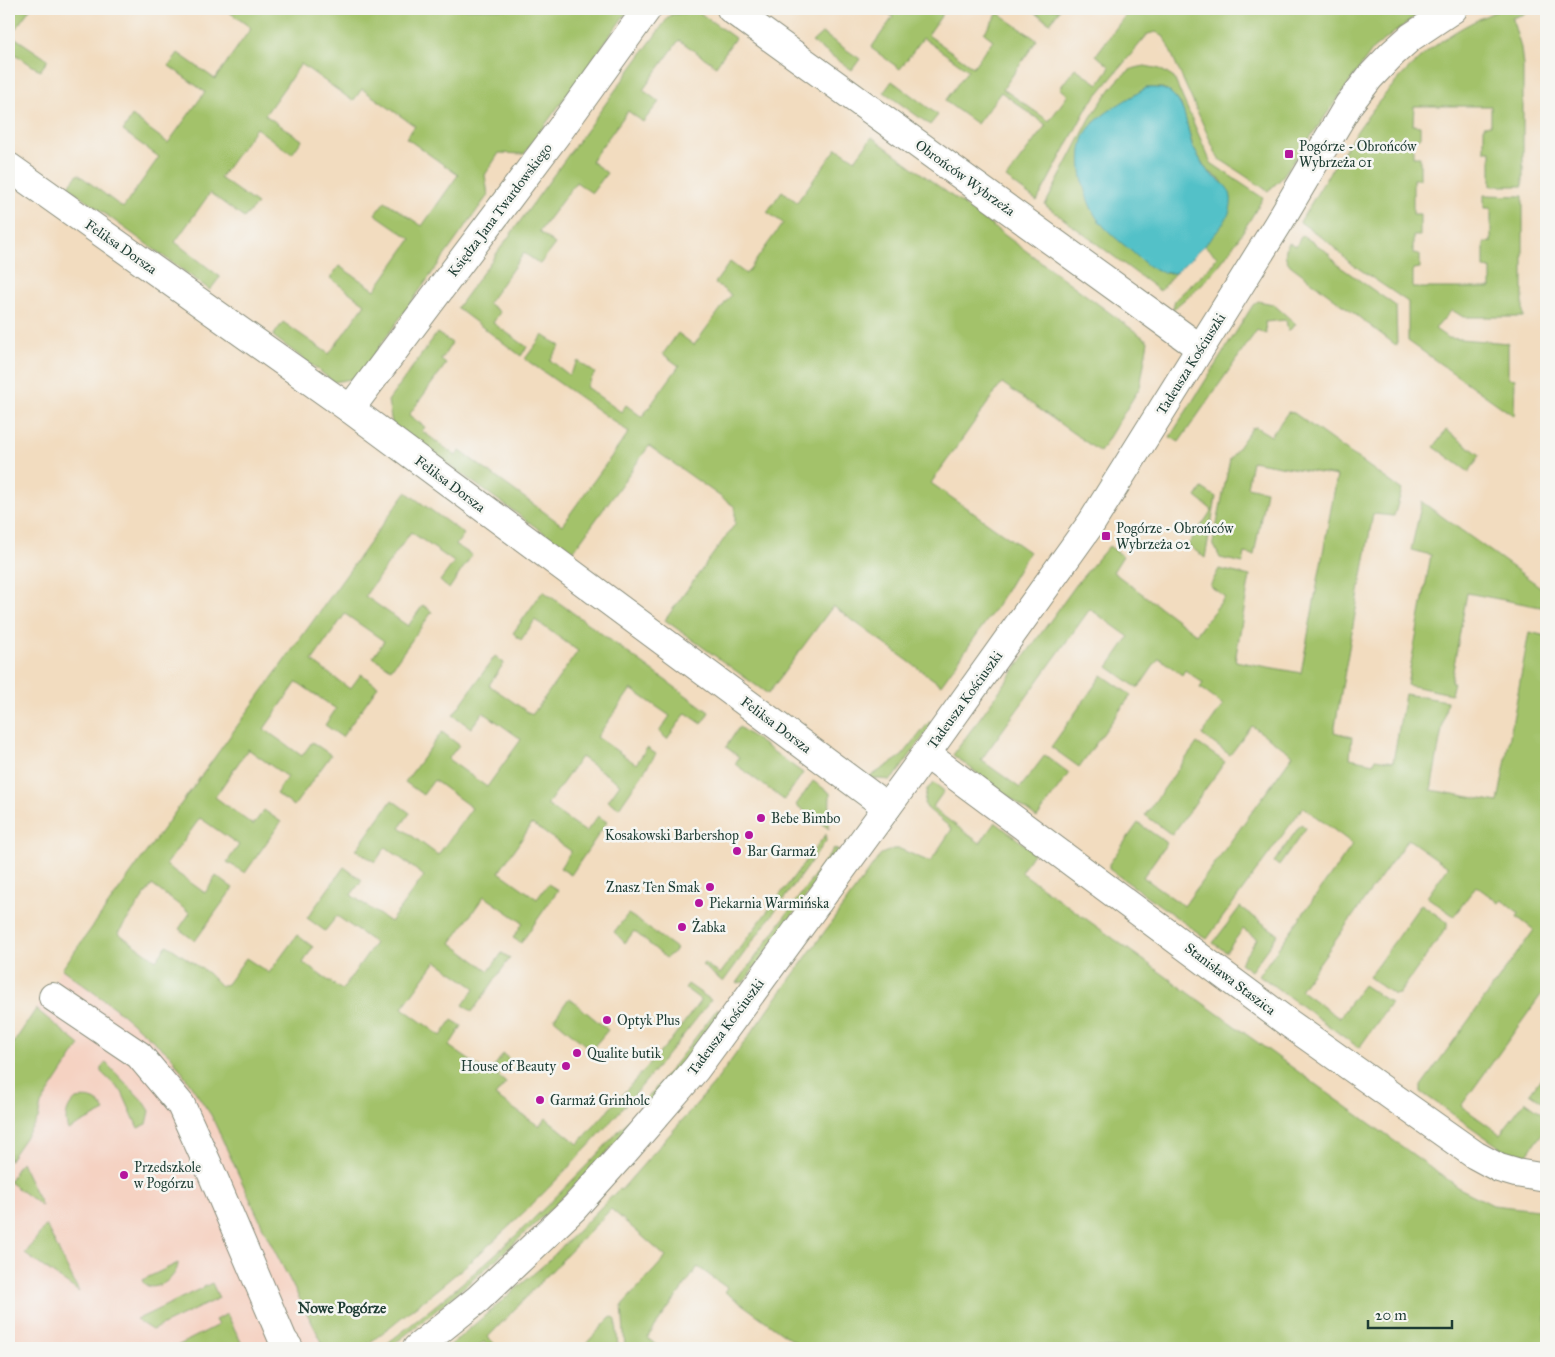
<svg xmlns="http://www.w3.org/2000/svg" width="1555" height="1357" font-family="'IM FELL Great Primer',serif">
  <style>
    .built { fill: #f5d2c2 }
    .green { fill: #a3c26a; stroke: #61804f }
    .water { fill: #53c1c8; stroke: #397f7e }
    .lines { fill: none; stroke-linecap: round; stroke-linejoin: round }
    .minor-casing { stroke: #888c7a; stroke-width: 30 }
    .minor { stroke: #fff; stroke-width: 28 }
    .poi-dot { fill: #b5179e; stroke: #f6f6f2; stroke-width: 2 }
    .labels { text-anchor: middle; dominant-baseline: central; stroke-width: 5; stroke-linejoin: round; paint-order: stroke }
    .poi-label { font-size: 14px; fill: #1f3d34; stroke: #f6f6f2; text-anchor: start }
    .street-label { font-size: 14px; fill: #1f3d34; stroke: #f6f6f2 }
    .neighbourhood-label { font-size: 15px; font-weight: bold; fill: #1f3d34; stroke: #f6f6f2 }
  </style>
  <rect width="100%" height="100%" fill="#f6f6f2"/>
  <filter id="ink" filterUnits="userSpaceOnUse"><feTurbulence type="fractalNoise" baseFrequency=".02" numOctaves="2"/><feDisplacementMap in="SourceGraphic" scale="10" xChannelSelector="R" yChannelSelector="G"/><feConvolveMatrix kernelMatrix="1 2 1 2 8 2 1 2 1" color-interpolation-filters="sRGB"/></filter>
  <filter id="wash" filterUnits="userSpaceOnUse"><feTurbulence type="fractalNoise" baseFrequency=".0096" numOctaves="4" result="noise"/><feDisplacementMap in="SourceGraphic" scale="20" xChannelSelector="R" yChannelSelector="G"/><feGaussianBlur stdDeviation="1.12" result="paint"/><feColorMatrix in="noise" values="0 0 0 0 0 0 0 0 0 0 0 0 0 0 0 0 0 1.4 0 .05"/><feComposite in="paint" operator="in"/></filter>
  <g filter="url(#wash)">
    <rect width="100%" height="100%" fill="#f2dcbf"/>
    <polygon class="built" points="62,969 116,1009 171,1056 211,1115 267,1236 325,1348 9,1348 9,1050"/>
    <g class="green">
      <polygon points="9,9 30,9 11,35 48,60 40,71 9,50"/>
      <polygon points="225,9 629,9 524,154 499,153 485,175 488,195 357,378 334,382 273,336 283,322 329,354 365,304 330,278 339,266 375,290 411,239 375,214 385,201 422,226 458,175 406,138 415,126 362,89 353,101 301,64 265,115 302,140 292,154 256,128 220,178 257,204 244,218 210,193 175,242 220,277 210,290 68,187 78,174 123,208 159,157 123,131 132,116 168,143 205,92 169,66 178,53 215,79 251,28"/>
      <polygon points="883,9 890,9 895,12 898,9 946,9 928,35 973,67 993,40 984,33 998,13 1037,40 1003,89 1049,121 1068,95 1060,88 1075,68 1098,84 1110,67 1096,55 1130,9 1425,9 1373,49 1280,180 1268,191 1218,158 1164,37 1156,32 1148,34 1088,106 1037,201 1006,178 1046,125 1001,92 977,124 945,101 968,70 923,38 900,69 871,48 893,17"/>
      <polygon points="1030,9 1060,9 1050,23"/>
      <path d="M1501,9H1539L1512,18L1521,48L1523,66V186H1491V151H1484V126L1491,125V106H1414L1413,125L1420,126V138L1413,139V157H1420V179H1413V214H1420V236H1413V254L1420,255V268L1413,269V288H1491V269L1484,268V243L1491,242V208H1484V195L1523,196V317H1463L1452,310L1435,329L1448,338L1508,343V378L1515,379L1514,416L1408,341V302L1349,262L1327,241L1300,222C1339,157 1378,88 1440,42C1459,28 1480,18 1501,9Z"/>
      <polygon points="697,11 735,38 716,66 679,40 643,90 659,102 643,122 628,111 591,161 607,173 592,193 576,182 539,232 555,244 540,264 524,253 488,303 500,312 493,323 527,347 521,356 457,308 670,15"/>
      <polygon points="822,33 860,59 852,70 812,42"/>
      <path d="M1145,66L1160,69L1174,78L1211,163L1263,198C1245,228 1227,260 1201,285C1192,294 1181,301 1172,311L1175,300L1209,268L1217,257L1204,245L1217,231L1222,181L1206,169L1193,147L1181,104L1172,94L1163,88H1146L1093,123L1164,273H1175L1160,291L1045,205L1091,117C1101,103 1115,79 1130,70C1134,68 1140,67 1145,66Z"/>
      <polygon points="892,81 938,115 930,125 884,92"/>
      <polygon points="872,137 1148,341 1140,387 1100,452 1002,383 931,483 1029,552 995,609 941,685 833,606 768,694 665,620 735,524 735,507 649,446 572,553 392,424 388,401 437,333 452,343 441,360 446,364 409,415 425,427 422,431 456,456 460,451 562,525 629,432 525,359 543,335 560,346 550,360 569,375 578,361 595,373 586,387 621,412 626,405 642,417 679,366 663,354 678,333 694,345 731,295 715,283 730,262 746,274 783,223 767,212 782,191 797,202 837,148 855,160"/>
      <path d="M1302,235L1326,251L1339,266L1396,306L1397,346L1290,265C1284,257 1284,252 1289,243L1296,246Z"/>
      <polygon points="1258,301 1273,304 1296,324 1288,332 1286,320 1265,322 1266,334 1257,330 1179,442 1170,437 1253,305"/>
      <polygon points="1288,412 1294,413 1402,490 1394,516 1373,514 1334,732 1352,737 1350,758 1373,763 1375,759 1393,762 1405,694 1447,701 1431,790 1498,802 1529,632 1546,636 1546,988 1461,1106 1500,1134 1525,1101 1546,1116 1546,1128 1525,1157 1508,1153 1421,1092 1421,1086 1534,930 1517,917 1519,913 1502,900 1499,903 1476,886 1454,916 1427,897 1448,867 1408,839 1300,990 1339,1018 1363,985 1391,1003 1359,1048 1259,975 1353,844 1303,807 1207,939 1109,869 1109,864 1138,823 1167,843 1143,877 1184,906 1293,755 1252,726 1230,755 1202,735 1223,705 1200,688 1203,683 1185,670 1182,675 1159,658 1139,687 1136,687 1108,667 1129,637 1090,609 981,760 1020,788 1045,755 1069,773 1037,818 953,755 1079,581 1109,546 1123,556 1113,572 1196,634 1225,597 1210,586 1219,569 1250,576 1235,661 1301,673 1337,476 1252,461 1247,487 1266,491 1254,555 1245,553 1243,563 1220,558 1213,543 1230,459 1252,428 1256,427 1271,436"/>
      <polygon points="1446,430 1480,455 1469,472 1434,447"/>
      <polygon points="1202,488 1216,497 1205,558 1188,545 1212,510 1196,497"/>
      <path d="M406,492L464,534L456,545L472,555L449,589L440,581L454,562L411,532L365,596L408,626L423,605L432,612L391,669L373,657L384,641L345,614L312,661L350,689L361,674L378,686L342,737L325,725L336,709L297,682L264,729L302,756L312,742L331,755L294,806L276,794L287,777L248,749L215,797L253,825L264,810L281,822L245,873L227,862L239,845L200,818L166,865L205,893L216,876L233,888L195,941L179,929L190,913L152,885L118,933L156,960L167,945L208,973L221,986L227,984L246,958L269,973L297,935L313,947L303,963L342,990L375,943L337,916L325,931L307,918L344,867L362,880L351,895L390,922L424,876L386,847L375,862L356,850L392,800L410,813L400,827L438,855L472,808L434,780L423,795L405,782L442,732L459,745L448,759L487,787L520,741L521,739L483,712L471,728L453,715L495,656L504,663L489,685L532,715L578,651L535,620L521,640L513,633L543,591L709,712L702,724L686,713L667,739L659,732L670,716L631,689L597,737L636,764L647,748L656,754L619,808L608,801L620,784L581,757L547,805L586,832L598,816L607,822L571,875L560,868L571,851L532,824L499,872L537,899L548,884L558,890L521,943L513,938L523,923L484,896L451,943L489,971L502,953L510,958L472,1012L463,1005L475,988L436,961L402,1008L441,1036L452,1020L462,1026L449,1046L489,1074L503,1054L511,1061L498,1076L506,1083L495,1096L539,1126L546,1118L578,1144L671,1040L701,1000L685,988L688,984L711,1000C621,1117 520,1228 402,1317C394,1323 367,1347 359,1348C349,1350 336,1348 325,1348L267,1236L211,1115L171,1056L116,1009L62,969Z"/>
      <polygon points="1422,502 1546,591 1546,608 1467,593 1451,682 1454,682 1451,694 1407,685 1431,555 1411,550"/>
      <polygon points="1102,675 1131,695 1079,767 1051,747"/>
      <polygon points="930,721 931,726 896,775 890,780 868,778 902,756"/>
      <polygon points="739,727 803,773 784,800 735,764 739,757 726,747"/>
      <polygon points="1197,743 1225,762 1172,835 1145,815"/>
      <polygon points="813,781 830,793 829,829 796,805"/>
      <polygon points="934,783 944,791 932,808 980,843 995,822 1034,852 1021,872 1461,1189 1493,1205 1546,1211 1546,1348 803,1348 725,1292 727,1288 698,1267 647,1338 661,1348 625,1348 622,1305 666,1257 611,1209 488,1337 499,1348 489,1348 484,1342 476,1348 447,1348 545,1264 619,1189 621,1190 714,1084 881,854 894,849 900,849 930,862 952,829 927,808 924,803 927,789"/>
      <polygon points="1301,824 1306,828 1279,866 1274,862"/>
      <polygon points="826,834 826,841 723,982 702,965 704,963 720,974"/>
      <polygon points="834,848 839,851 744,982 737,983"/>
      <polygon points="1421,904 1447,922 1447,927 1399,994 1394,995 1369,977"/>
      <polygon points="1240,907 1278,934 1251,971 1240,963 1257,939 1243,929 1226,952 1213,943"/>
      <polygon points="628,914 633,917 677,949 666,958 634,931 625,943 614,932"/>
      <polygon points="569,998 608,1030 591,1050 554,1019"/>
      <path d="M718,1008L720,1017C676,1072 632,1128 582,1178C522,1239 457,1295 389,1348H381C474,1278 561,1198 638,1109C666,1077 692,1042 718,1008Z"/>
      <polygon points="36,1009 80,1045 41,1104 38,1119 9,1161 9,1050"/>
      <polygon points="106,1063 145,1103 150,1111 147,1124 138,1128 122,1092 101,1072 101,1067"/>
      <polygon points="1546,1071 1546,1104 1530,1093"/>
      <path d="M76,1099C90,1097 98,1099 105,1111L68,1130C64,1119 66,1107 76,1099Z"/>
      <polygon points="21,1162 42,1206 9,1182"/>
      <polygon points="46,1225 79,1292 25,1254"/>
      <path d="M178,1263C178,1279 149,1297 142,1280Z"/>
      <polygon points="212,1283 219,1298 152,1330 136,1320"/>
      <polygon points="227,1314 244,1348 175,1347 218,1325 215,1320"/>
      <polygon points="613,1317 616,1320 618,1348 582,1348 610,1318"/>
    </g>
    <path class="water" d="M1146,88C1156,88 1166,87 1174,96C1186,108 1187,128 1192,145C1195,152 1200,158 1203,165C1213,182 1237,182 1230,210C1225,229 1190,259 1175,273C1153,274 1146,264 1130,250C1119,241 1108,232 1099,221C1084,201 1075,161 1084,137C1092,117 1127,100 1146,88Z"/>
  </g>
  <g filter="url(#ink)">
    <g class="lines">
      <g class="minor-casing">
        <g id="minor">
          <polyline points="731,9 1200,348"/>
          <polyline points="9,167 350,409 887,807"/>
          <polyline points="350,409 559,131 647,9"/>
          <polyline points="926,754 1290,1024 1475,1155 1499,1168 1516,1173 1546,1178"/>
          <polyline points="53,997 139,1055 181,1105 209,1167 283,1340 289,1348"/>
          <polyline points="417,1348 478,1299 574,1208 626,1150 696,1069 926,754 1092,522 1278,224 1349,104 1370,77 1393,53 1411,37 1453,9"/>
        </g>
      </g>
      <use href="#minor" class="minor"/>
    </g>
  </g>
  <g class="poi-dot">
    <rect x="1284" y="149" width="10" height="10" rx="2.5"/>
    <rect x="1101" y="531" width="10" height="10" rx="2.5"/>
    <circle cx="761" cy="818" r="5"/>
    <circle cx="749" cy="835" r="5"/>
    <circle cx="737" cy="851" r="5"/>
    <circle cx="710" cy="887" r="5"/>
    <circle cx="699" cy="903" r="5"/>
    <circle cx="682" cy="927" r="5"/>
    <circle cx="607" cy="1020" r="5"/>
    <circle cx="577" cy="1053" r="5"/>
    <circle cx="566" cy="1066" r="5"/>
    <circle cx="540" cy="1100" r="5"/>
    <circle cx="124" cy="1175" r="5"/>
  </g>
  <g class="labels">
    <g class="poi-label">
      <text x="1299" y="146">Pogórze - Obrońców<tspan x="1299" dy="16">Wybrzeża 01</tspan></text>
      <text x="1116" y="528">Pogórze - Obrońców<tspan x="1116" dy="16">Wybrzeża 02</tspan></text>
      <text x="771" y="818">Bebe Bimbo</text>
      <text x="739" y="835" text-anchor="end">Kosakowski Barbershop</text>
      <text x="747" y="851">Bar Garmaż</text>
      <text x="700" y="887" text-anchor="end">Znasz Ten Smak</text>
      <text x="709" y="903">Piekarnia Warmińska</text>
      <text x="692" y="927">Żabka</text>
      <text x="617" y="1020">Optyk Plus</text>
      <text x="587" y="1053">Qualite butik</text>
      <text x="556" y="1066" text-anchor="end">House of Beauty</text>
      <text x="550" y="1100">Garmaż Grinholc</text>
      <text x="134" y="1167">Przedszkole<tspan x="134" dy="16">w Pogórzu</tspan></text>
    </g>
    <g class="street-label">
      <text transform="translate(965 178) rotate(36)">Obrońców Wybrzeża</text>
      <text transform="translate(500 210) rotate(-53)">Księdza Jana Twardowskiego</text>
      <text transform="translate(121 247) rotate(35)">Feliksa Dorsza</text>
      <text transform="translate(1191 364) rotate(-58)">Tadeusza Kościuszki</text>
      <text transform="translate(450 484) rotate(37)">Feliksa Dorsza</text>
      <text transform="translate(965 700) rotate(-54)">Tadeusza Kościuszki</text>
      <text transform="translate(776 725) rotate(37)">Feliksa Dorsza</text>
      <text transform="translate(1230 979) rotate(37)">Stanisława Staszica</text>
      <text transform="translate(726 1027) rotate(-53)">Tadeusza Kościuszki</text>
    </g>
    <g class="neighbourhood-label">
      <text x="342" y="1308">Nowe Pogórze</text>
    </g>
  </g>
  <rect width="1555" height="1357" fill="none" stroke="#f6f6f2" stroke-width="30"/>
  <path d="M1368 1320v8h84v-8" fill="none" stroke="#1f3d34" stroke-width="2.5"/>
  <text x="1375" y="1320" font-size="15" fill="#1f3d34" stroke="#f6f6f2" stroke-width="4" paint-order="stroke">20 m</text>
</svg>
